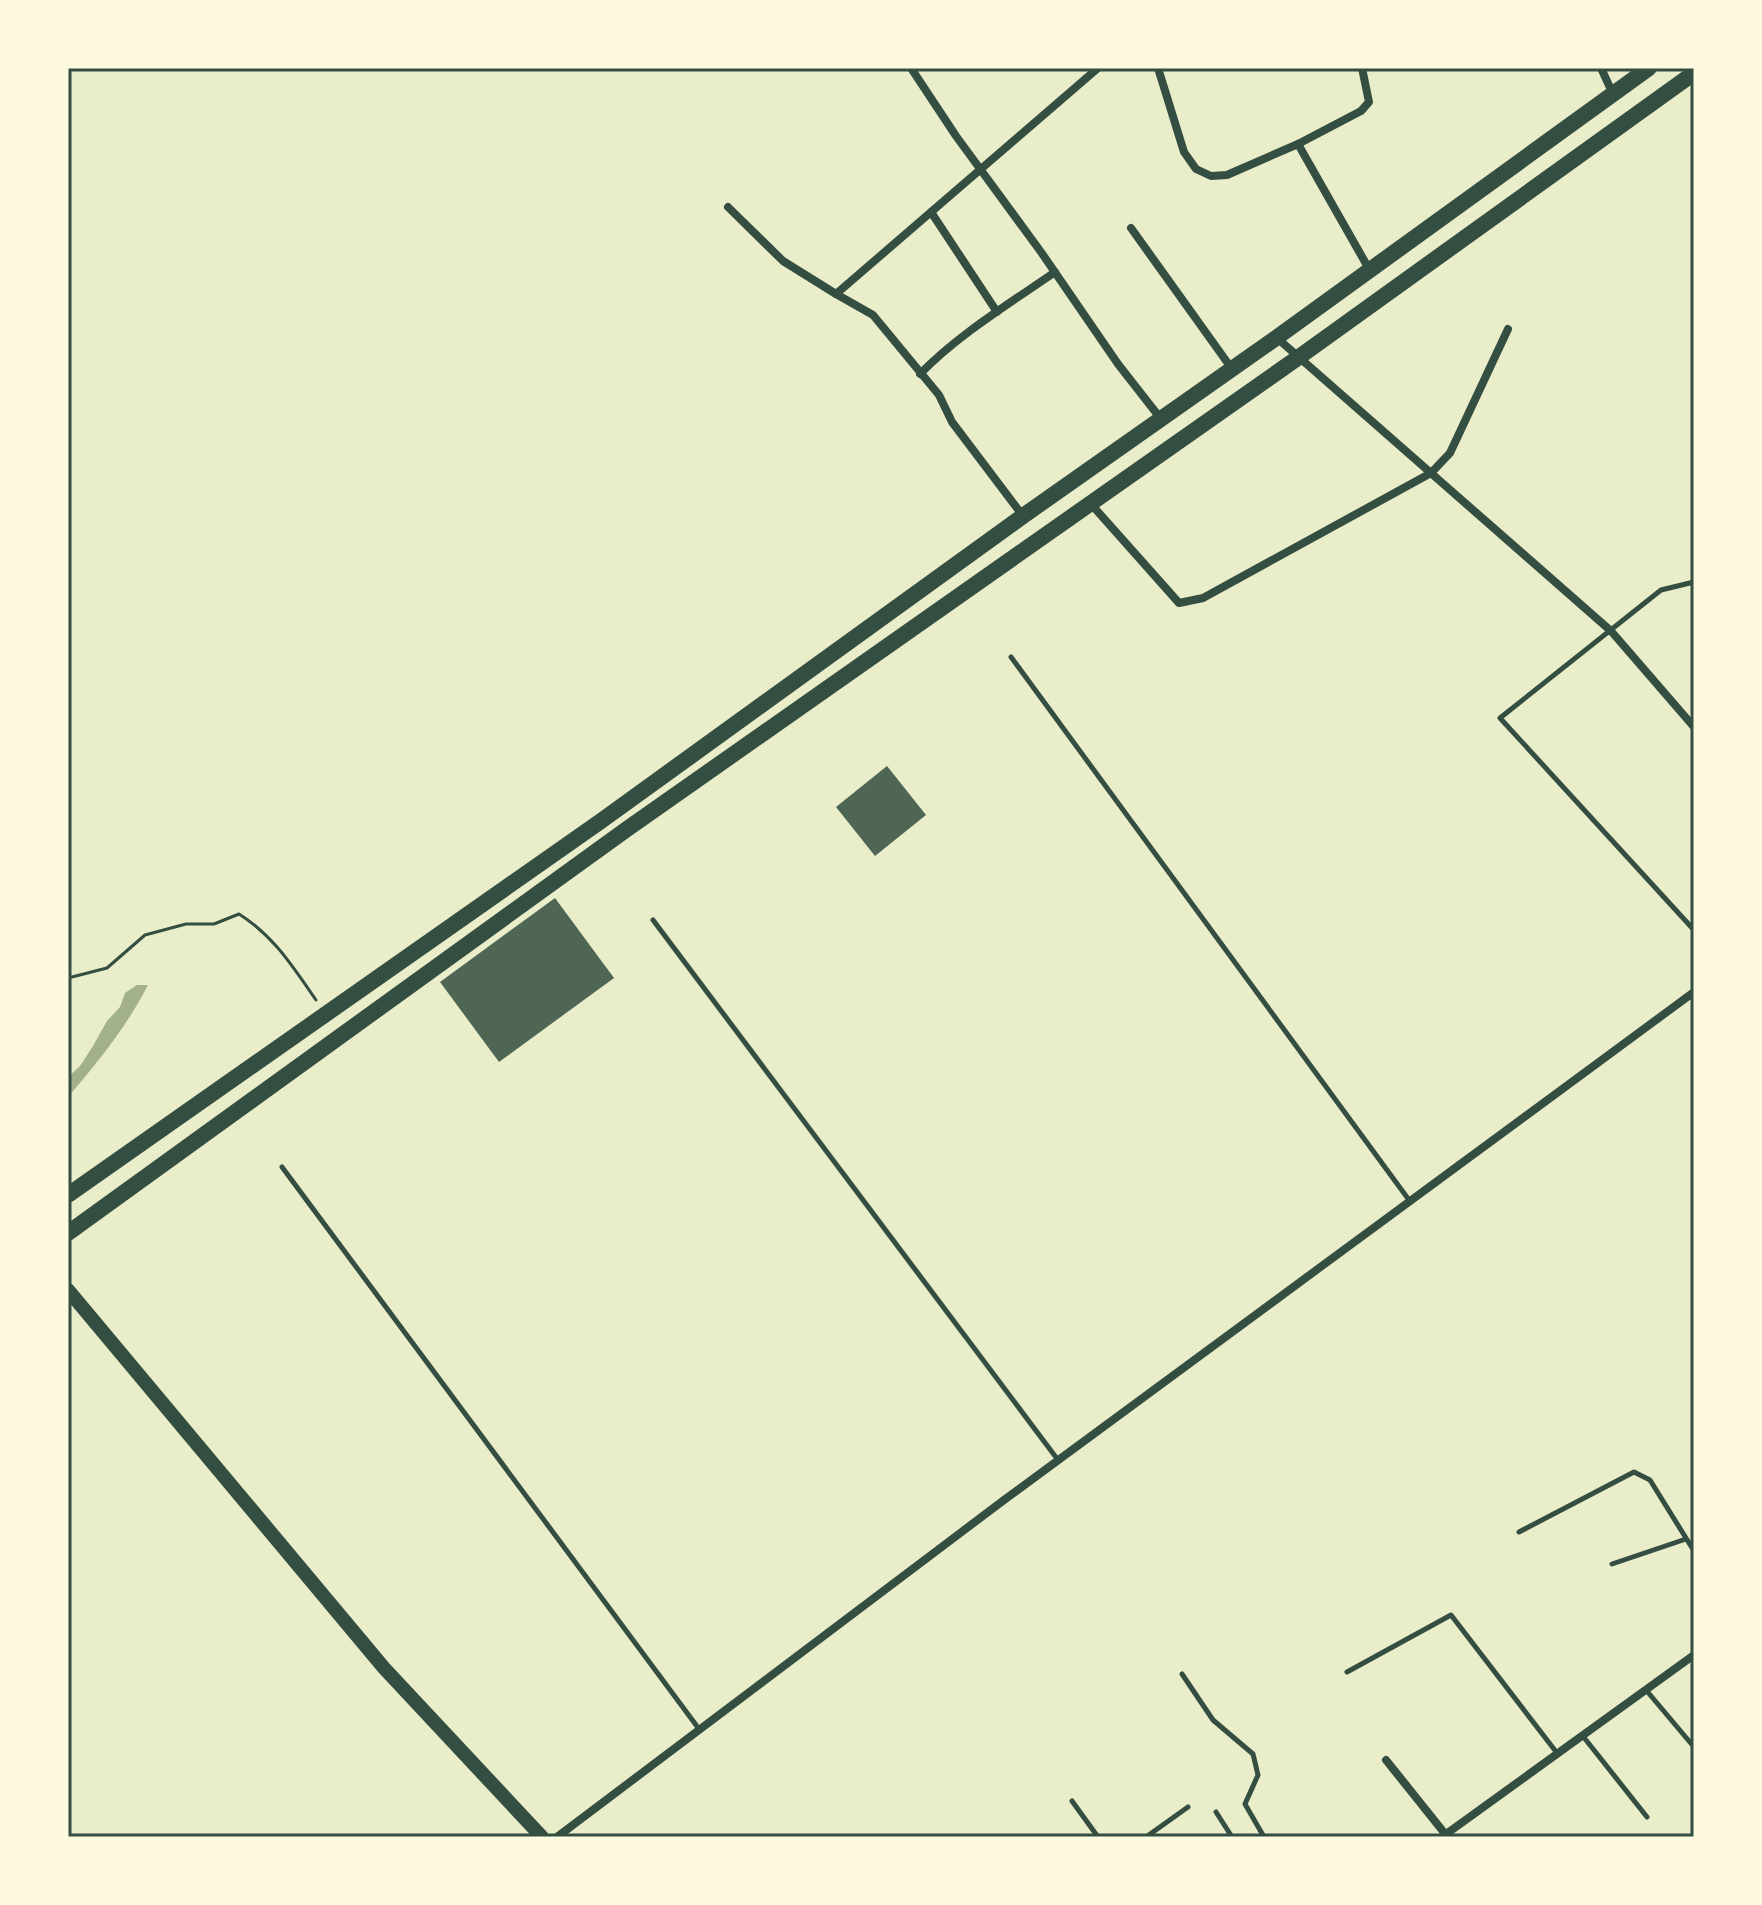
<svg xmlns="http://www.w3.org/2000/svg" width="1762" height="1905" font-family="'Archivo Narrow',sans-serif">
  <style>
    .water { fill: #a3b18a }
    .building { fill: #4f6655 }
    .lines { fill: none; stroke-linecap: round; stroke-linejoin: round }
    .path { stroke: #344e41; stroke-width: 3 }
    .service { stroke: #344e41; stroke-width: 5 }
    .minor { stroke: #344e41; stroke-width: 8 }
    .tertiary { stroke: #344e41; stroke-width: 14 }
    .primary { stroke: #344e41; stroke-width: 16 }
    .neatline { fill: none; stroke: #344e41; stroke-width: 3 }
  </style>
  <rect width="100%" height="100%" fill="#e9edc9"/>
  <path class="water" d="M137,985H148C127,1026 98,1062 68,1097V1077L80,1066L93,1046L107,1021L120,1007L125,993Z"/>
  <g class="building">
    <polygon points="887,766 926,815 875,856 836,807"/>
    <polygon points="555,898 614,978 499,1062 440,982"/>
  </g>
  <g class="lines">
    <path class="path" d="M68,978L107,968L145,935L186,924H214L239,914C274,936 293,967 316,1000"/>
    <g class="service">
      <polyline points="1694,582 1661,590 1500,718 1694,930"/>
      <polyline points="1011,657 1409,1200"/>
      <polyline points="653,920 1058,1460"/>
      <polyline points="282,1167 699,1729"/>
      <polyline points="1519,1532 1634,1472 1650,1480 1694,1551"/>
      <polyline points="1612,1564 1686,1539"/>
      <polyline points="1347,1672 1451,1615 1557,1753"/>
      <polyline points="1182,1674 1213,1720 1253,1754 1258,1775 1245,1804 1264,1837"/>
      <polyline points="1646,1690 1694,1747"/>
      <polyline points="1582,1735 1647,1817"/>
      <polyline points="1072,1801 1098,1837"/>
      <polyline points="1216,1812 1232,1837"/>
      <polyline points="1146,1837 1188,1807"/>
    </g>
    <g class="minor">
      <polyline points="911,68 956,136 1041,252 1118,364 1161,419"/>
      <polyline points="1158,68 1184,152 1196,169 1211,176 1227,175 1298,144 1361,111 1369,102 1362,68"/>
      <polyline points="1601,68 1613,94"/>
      <polyline points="1298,144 1369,269"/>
      <polyline points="728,207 783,261 836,294"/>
      <polyline points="931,212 997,312"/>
      <polyline points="1131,228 1232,369"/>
      <polyline points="1277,338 1611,631 1694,727"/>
      <path d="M920,374C959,334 1009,304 1055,272"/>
      <polyline points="1091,504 1179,603 1203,598 1431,473 1450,453 1508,329"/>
      <polyline points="1023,516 952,422 939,395 873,315 836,294 1098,68"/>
      <polyline points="1386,1760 1446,1835"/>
      <polyline points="557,1837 1004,1500 1694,992"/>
      <polyline points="1442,1837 1694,1655"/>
    </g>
    <polyline class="tertiary" points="68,1290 384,1668 542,1837"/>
    <g class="primary">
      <polyline points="68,1195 601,821 1023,516 1276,338 1649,68"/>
      <polyline points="68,1233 627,829 1299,357 1694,73"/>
    </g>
  </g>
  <rect width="1762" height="1905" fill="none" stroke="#fefae0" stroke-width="140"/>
  <rect x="70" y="70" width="1622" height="1765" class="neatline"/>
</svg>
